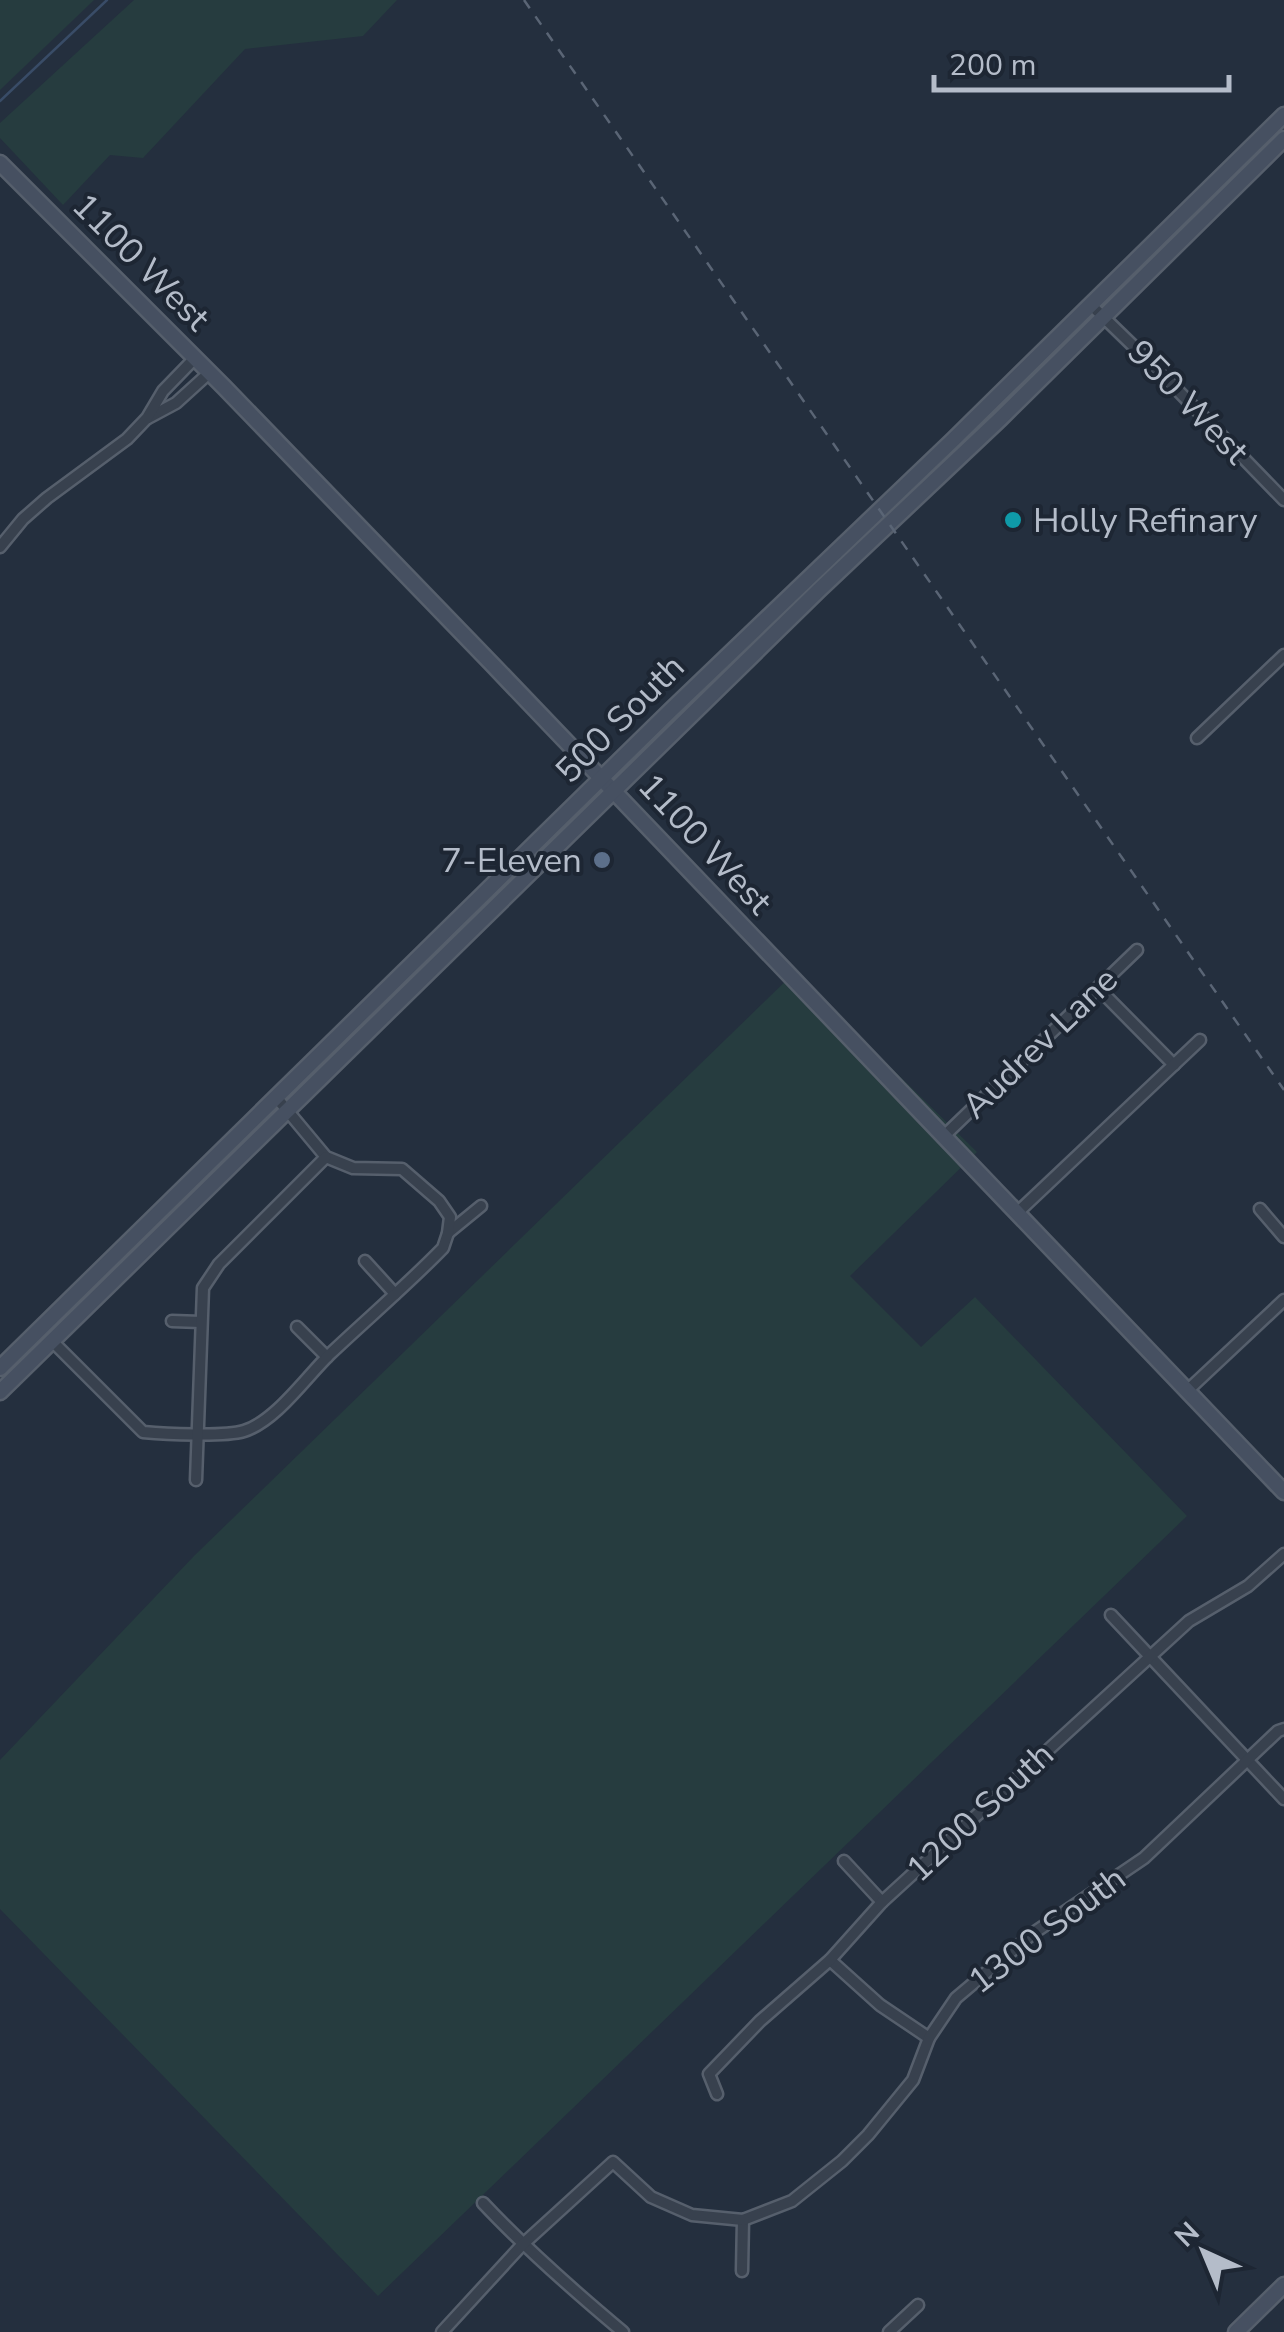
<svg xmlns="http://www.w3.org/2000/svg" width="1284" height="2332" font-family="'Nunito Sans',sans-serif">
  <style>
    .green { fill: #263c3f }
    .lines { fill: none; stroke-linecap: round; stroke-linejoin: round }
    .stream { stroke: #394c67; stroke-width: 2.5 }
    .street-casing { stroke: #565f6c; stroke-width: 15 }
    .secondary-casing { stroke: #565f6c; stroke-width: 19 }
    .street { stroke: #38414e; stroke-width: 10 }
    .secondary { stroke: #465061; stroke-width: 14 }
    .rail { stroke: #5a6575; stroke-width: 2.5; stroke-dasharray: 10 10; stroke-linecap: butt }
    .culture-dot { fill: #0f9aa8; stroke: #1d2633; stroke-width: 4 }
    .service-dot { fill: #5c6f8a; stroke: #1d2633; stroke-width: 4 }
    .labels { text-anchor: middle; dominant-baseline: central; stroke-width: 8; stroke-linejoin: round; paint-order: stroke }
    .street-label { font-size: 35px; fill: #b4bcc9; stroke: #1d2633 }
    .poi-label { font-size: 35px; fill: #b4bcc9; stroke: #1d2633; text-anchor: start }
  </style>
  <rect width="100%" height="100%" fill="#242f3e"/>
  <g class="green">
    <polygon points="0,0 94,0 0,90"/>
    <polygon points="134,0 397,0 363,36 245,49 143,158 110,155 63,205 0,138 0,123"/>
    <polygon points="797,970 873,1050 977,1152 850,1276 921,1347 975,1297 1187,1516 378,2296 0,1909 0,1760 194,1556"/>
  </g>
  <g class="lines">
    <polyline class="stream" points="0,101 107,0"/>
    <g class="street-casing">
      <g id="street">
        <polyline points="1091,305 1158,370 1284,500"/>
        <polyline points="148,418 176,403 209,373"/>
        <polyline points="0,547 23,519 47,498 127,439 147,418 163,391 195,358"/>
        <polyline points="1197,738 1284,655"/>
        <polyline points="1098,988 1174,1065"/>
        <polyline points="944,1136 1137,950"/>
        <polyline points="1260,1209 1284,1237"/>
        <polyline points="1017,1213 1200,1040"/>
        <polyline points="448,1233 481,1206"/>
        <polyline points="365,1261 395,1294"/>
        <polyline points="172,1321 201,1322"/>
        <polyline points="297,1327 327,1357"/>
        <path d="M52,1341L143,1432C165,1434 224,1437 244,1431C276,1421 306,1377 330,1354C367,1319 407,1285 443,1248L448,1233L450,1217L439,1201L402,1169L353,1168L326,1157L276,1097"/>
        <polyline points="1187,1391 1284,1300"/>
        <polyline points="196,1480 203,1288 219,1264 326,1157"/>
        <polyline points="1111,1615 1284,1799"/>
        <polyline points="844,1861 882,1902"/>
        <polyline points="830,1960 880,2005 929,2038"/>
        <polyline points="717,2094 709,2074 760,2021 830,1960 882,1902 1189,1621 1248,1586 1284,1554"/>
        <path d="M483,2203C527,2250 574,2291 623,2332"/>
        <polyline points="742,2271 743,2220"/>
        <polyline points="442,2332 522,2245 613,2162 651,2197 692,2215 743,2220 792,2201 842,2161 868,2135 913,2080 929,2038 956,1998 1032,1934 1144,1858 1278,1731 1284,1729"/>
        <polyline points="889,2332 918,2305"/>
      </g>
    </g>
    <g class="secondary-casing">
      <g id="secondary">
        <polyline points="0,163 224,387 490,662 1284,1492"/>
        <polyline points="0,1368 670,711 953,440 1284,115"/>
        <polyline points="0,1392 819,590 1000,419 1284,139"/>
        <polyline points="1236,2332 1284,2285"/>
      </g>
    </g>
    <use href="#street" class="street"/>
    <use href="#secondary" class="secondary"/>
    <polyline class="rail" points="524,0 1284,1090"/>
  </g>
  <circle class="culture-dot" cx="1013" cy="520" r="10"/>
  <circle class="service-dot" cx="602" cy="860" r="10"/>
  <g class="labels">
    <g class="street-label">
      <text transform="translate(141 262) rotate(45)">1100 West</text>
      <text transform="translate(1188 402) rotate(46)">950 West</text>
      <text transform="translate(620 719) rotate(-45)">500 South</text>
      <text transform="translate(705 844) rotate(47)">1100 West</text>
      <text transform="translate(1040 1043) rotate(-44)">Audrev Lane</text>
      <text transform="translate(980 1812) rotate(-43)">1200 South</text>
      <text transform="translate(1047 1930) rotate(-37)">1300 South</text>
    </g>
    <g class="poi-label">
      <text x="1033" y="520">Holly Refinary</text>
      <text x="582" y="860" text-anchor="end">7-Eleven</text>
    </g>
  </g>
  <g transform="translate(1204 2252) rotate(316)" stroke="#1d2633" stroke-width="8" paint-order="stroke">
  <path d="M0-8L18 38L0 25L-18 38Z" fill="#b4bcc9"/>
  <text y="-15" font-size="28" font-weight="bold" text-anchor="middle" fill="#b4bcc9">N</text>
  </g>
  <path d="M934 75v15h295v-15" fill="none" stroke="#b4bcc9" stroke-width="5"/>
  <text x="949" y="75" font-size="30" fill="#b4bcc9" stroke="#1d2633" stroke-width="8" paint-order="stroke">200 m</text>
</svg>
